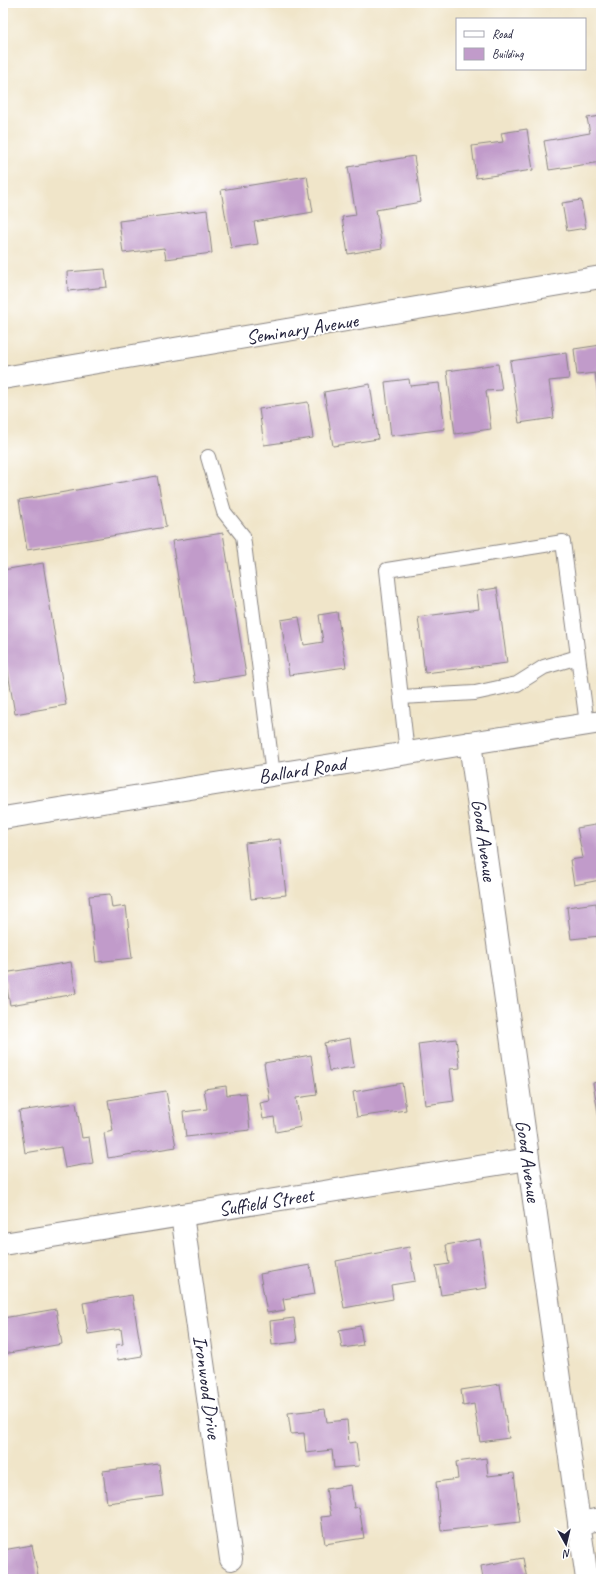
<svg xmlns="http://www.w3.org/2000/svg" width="604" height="1582" font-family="Caveat,sans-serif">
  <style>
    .building { fill: #c19bca }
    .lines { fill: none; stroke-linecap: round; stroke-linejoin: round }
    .service-casing { stroke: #898482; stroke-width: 16 }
    .minor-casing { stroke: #898482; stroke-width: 24 }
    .tertiary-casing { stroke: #898482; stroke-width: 24 }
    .service { stroke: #fff; stroke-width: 14 }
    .minor { stroke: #fff; stroke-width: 22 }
    .tertiary { stroke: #fff; stroke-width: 22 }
    .labels { text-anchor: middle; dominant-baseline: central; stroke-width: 3.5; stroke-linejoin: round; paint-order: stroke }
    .street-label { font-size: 20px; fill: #22223b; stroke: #fff }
  </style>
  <rect width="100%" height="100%" fill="#fff"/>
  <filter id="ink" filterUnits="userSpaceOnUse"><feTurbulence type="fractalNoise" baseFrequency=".025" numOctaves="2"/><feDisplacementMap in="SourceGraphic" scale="8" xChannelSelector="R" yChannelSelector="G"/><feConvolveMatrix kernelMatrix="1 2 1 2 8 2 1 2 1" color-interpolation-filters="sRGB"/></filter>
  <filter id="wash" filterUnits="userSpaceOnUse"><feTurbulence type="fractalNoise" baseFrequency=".012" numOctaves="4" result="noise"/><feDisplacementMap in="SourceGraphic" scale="16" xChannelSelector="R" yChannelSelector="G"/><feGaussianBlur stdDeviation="0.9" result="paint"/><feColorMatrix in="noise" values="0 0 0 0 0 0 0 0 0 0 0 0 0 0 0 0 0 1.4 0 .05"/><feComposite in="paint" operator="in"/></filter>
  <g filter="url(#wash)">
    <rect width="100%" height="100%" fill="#f0e5c9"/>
    <g id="blocks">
      <g class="building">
        <polygon points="601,116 601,162 549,170 544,141 590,133 587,118"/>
        <polygon points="527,129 533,170 476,178 472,146 503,142 501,133"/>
        <polygon points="414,156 421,202 376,210 382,248 348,254 342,217 356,215 348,167"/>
        <polygon points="307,176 313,212 254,222 258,244 231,248 221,190"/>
        <polygon points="581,200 586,228 567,231 562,203"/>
        <polygon points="207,210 212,253 166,259 164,248 123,253 119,221"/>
        <polygon points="105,269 107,287 68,291 67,272"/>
        <polygon points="601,345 601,411 600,411 595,373 577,375 574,349"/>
        <polygon points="566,353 569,379 549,381 554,418 519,423 510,361"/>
        <polygon points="498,364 502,390 486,391 491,429 455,434 447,371"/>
        <polygon points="409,379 410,386 439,383 445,429 391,436 385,382"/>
        <polygon points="370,384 378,439 333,446 324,392"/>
        <polygon points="308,402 313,438 264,445 259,409"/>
        <polygon points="157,476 166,527 27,550 19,500"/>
        <polygon points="223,533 246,675 195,683 172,541"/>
        <polygon points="43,563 66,705 15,714 3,643 3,570"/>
        <polygon points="497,588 507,663 425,673 418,617 479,609 477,591"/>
        <polygon points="337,612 346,667 289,675 281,620 299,617 304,645 323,642 319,615"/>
        <polygon points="601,824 601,871 598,871 600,880 574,885 570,860 583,858 577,828"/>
        <polygon points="280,839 286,895 251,899 245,843"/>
        <polygon points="110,894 112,908 126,906 132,958 96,962 89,896"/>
        <polygon points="596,903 600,936 571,939 567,907"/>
        <polygon points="71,962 76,994 10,1005 4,973"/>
        <polygon points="350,1038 354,1067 329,1071 324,1043"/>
        <polygon points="456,1039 460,1068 450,1069 454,1101 425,1105 418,1044"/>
        <polygon points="311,1055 317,1095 296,1098 301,1127 276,1132 274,1117 263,1119 260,1103 270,1101 264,1063"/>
        <polygon points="601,1081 601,1125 600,1125 593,1083"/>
        <polygon points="402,1083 406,1110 357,1117 353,1092"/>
        <polygon points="226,1086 227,1095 246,1093 250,1130 186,1137 183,1112 207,1109 204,1089"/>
        <polygon points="166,1091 176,1147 108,1158 104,1133 113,1131 108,1100"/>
        <polygon points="76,1103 82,1138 89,1137 93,1163 65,1168 61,1147 25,1153 19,1111"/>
        <polygon points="480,1239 487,1288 441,1295 436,1266 449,1264 446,1245"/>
        <polygon points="409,1247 415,1281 391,1285 393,1299 344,1308 336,1261"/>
        <polygon points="310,1265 315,1294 283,1299 285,1310 267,1313 260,1274"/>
        <polygon points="132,1295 142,1356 118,1360 116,1345 123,1344 121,1329 88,1334 83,1303"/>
        <polygon points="56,1309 62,1344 3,1354 3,1318"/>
        <polygon points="294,1318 297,1342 272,1345 270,1321"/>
        <polygon points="360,1326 363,1345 342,1348 339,1330"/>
        <polygon points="500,1384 509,1438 480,1442 474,1404 463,1406 461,1390"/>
        <polygon points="325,1409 327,1422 347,1420 349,1443 356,1442 359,1466 334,1468 332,1450 306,1453 304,1433 291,1434 288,1413"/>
        <polygon points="486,1458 488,1476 514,1473 520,1522 441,1531 436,1482 458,1479 456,1462"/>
        <polygon points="159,1464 163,1496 107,1503 103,1471"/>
        <polygon points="351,1485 354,1508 359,1507 364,1538 325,1544 321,1517 331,1516 326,1489"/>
        <polygon points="32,1545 38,1575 32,1576 32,1579 3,1579 3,1550"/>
        <polygon points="523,1558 527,1579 483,1579 481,1566"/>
      </g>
    </g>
  </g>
  <g filter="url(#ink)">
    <use href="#blocks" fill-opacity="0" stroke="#898482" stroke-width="1"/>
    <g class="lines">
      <g class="service-casing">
        <g id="service">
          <polyline points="208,457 224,512 243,536 273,775"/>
          <polyline points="401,697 475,693 517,684 544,667 578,657"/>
          <polyline points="407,753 387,570 563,542 587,724"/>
        </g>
      </g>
      <g class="minor-casing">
        <g id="minor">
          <polyline points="3,378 601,277"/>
          <polyline points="470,743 587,1579"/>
          <polyline points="182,1215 231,1559"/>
          <polyline points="3,1244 528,1159"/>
          <polyline points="579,1523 601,1519"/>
        </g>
      </g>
      <g class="tertiary-casing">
        <polyline id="tertiary" points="3,818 601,722"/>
      </g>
      <use href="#service" class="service"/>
      <use href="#minor" class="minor"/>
      <use href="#tertiary" class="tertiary"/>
    </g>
  </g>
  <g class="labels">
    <g class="street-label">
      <text transform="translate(302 329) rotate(-9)">Seminary Avenue</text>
      <text transform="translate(302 770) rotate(-9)">Ballard Road</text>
      <text transform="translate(484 840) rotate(82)">Good Avenue</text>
      <text transform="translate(528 1161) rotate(82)">Good Avenue</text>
      <text transform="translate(266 1202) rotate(-9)">Suffield Street</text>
      <text transform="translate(207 1387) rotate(82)">Ironwood Drive</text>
    </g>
  </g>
  <rect width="604" height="1582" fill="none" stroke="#fff" stroke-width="16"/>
  <rect x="456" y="18" width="130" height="52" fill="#ffffff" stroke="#a7a7b1"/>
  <rect x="464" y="31" width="20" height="6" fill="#ffffff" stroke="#a7a7b1"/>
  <text x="492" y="38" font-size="12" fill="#22223b">Road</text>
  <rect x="464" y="48" width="20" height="12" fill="#c19bca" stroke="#a7a7b1"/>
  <text x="492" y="58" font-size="12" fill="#22223b">Building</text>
  <g transform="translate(566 1544) rotate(172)" stroke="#ffffff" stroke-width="3" paint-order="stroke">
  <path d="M0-3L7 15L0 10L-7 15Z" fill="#22223b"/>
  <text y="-6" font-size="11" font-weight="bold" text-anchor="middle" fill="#22223b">N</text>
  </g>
</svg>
